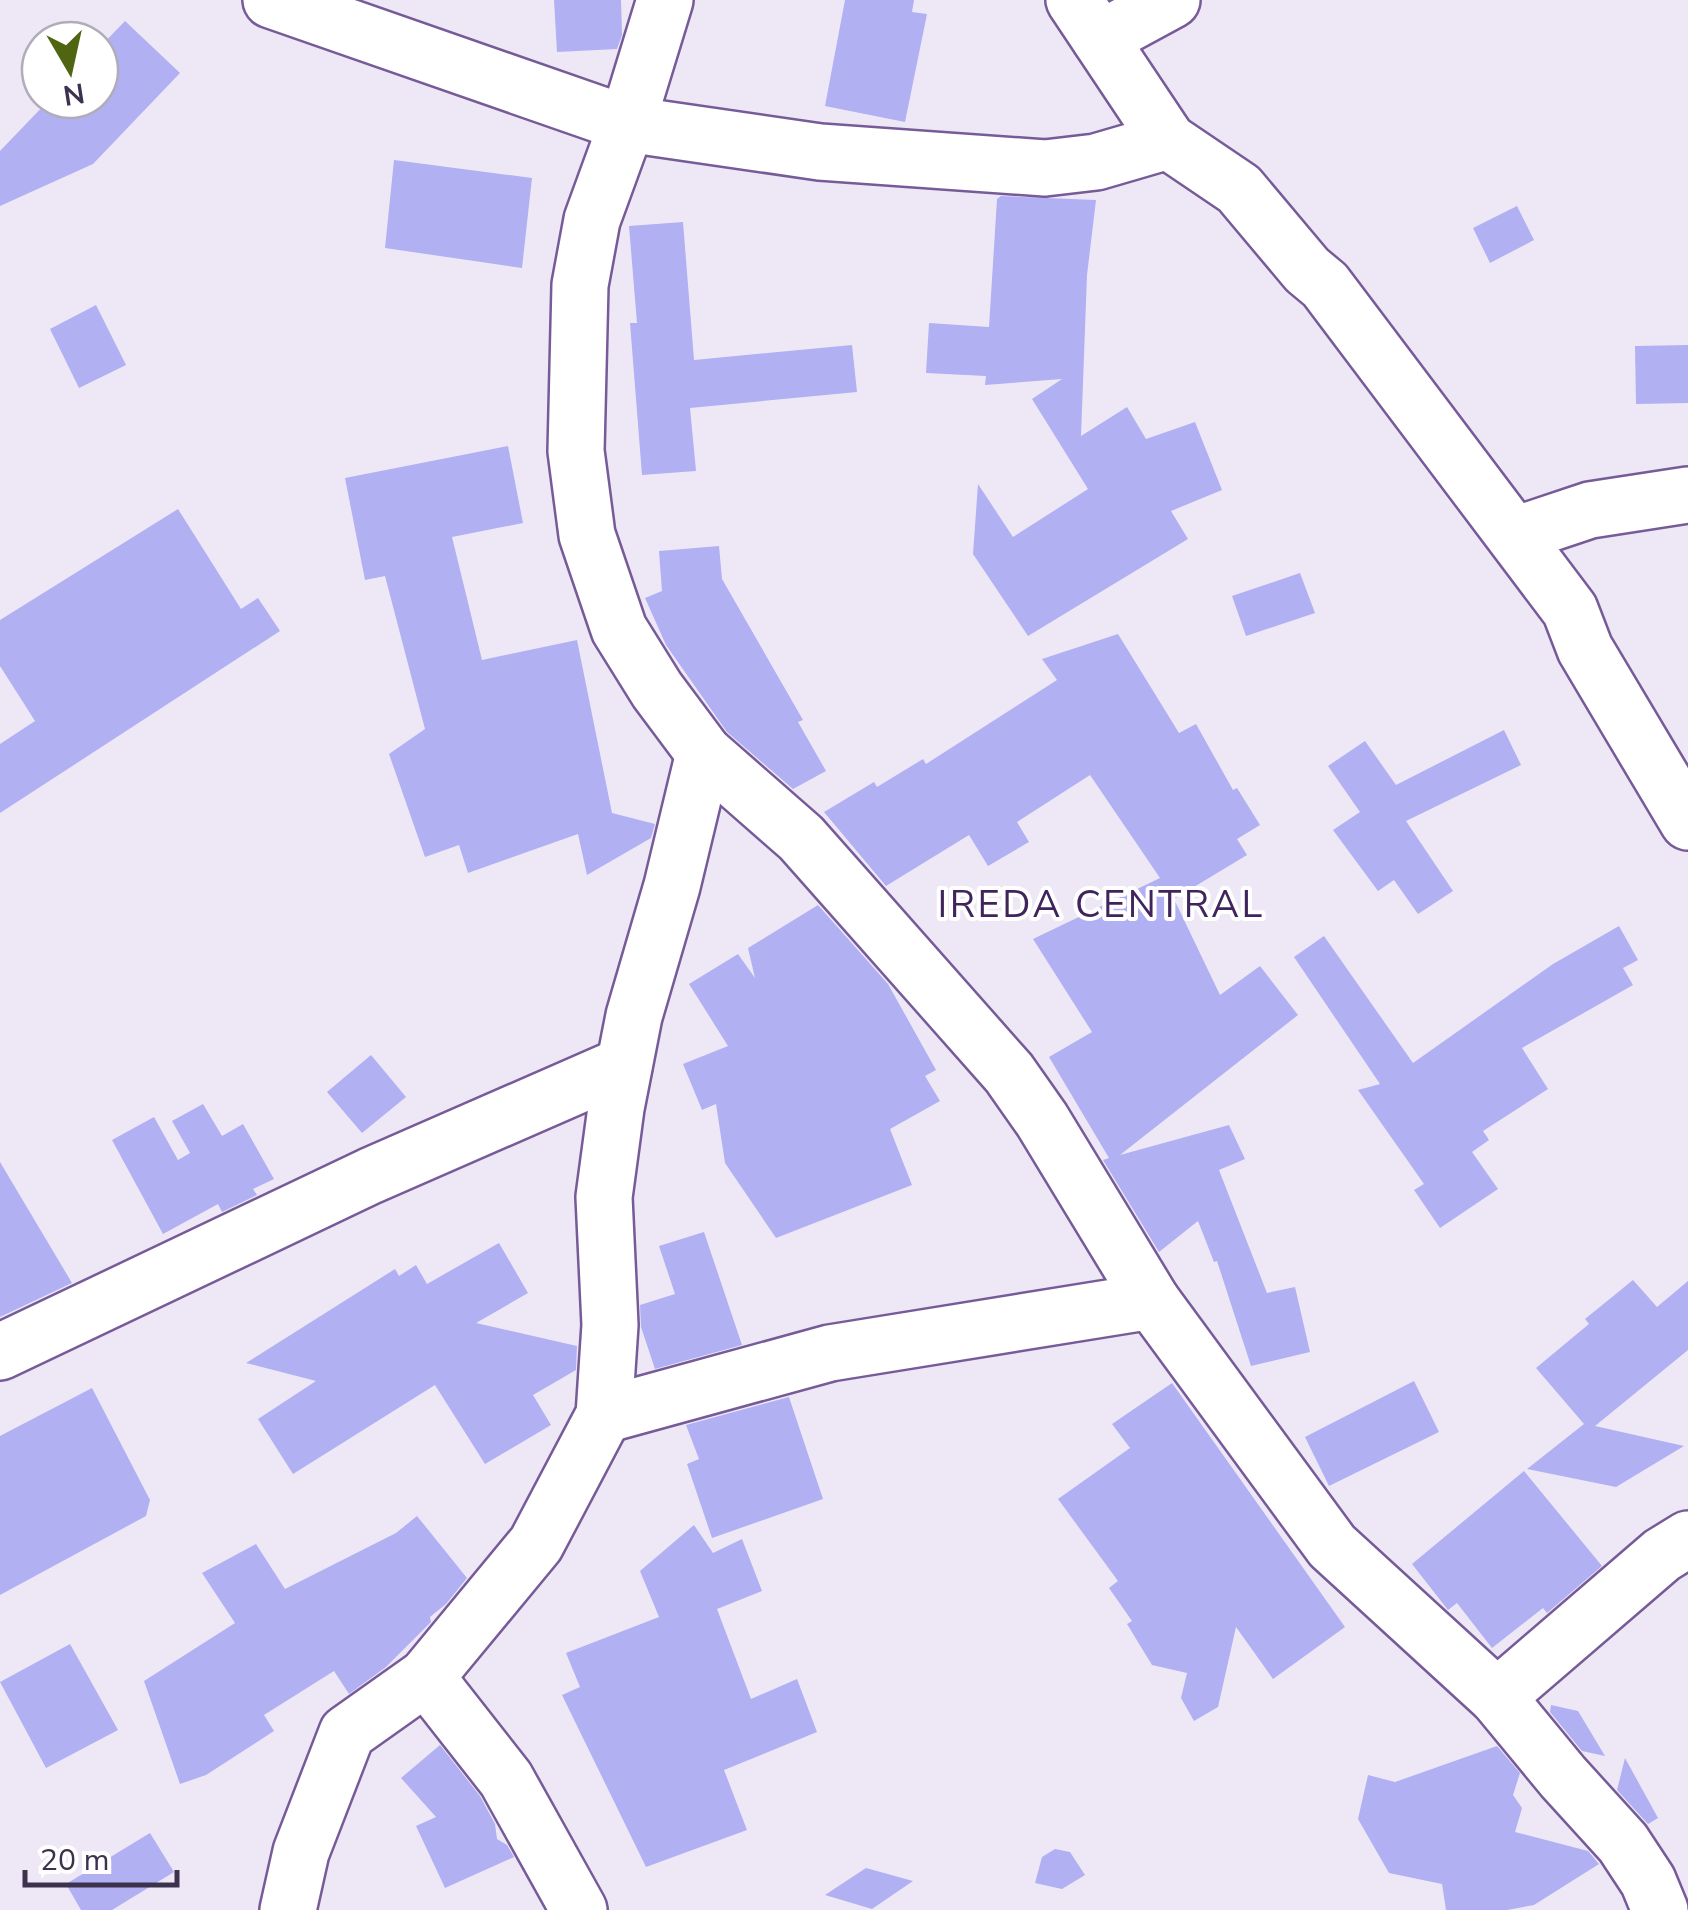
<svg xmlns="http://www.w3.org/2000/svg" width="1688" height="1910" font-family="'Nunito Sans',sans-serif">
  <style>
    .building { fill: #b0b0f3 }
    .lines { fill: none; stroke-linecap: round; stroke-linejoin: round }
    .minor-casing { stroke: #765b98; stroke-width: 60 }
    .minor { stroke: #fff; stroke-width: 55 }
    .labels { text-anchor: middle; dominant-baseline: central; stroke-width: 8; stroke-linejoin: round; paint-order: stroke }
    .quarter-label { font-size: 38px; letter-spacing: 2.5px; fill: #40255d; stroke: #fff }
  </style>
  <rect width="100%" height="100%" fill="#eee8f6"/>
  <g class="building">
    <polygon points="554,0 621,0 622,35 617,49 557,52"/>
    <polygon points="845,0 914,0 912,12 927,14 905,122 825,106"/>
    <polygon points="125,21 180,73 93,164 0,206 0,151 49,100 100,100 100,47"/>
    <polygon points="394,160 532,178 522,268 385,248"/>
    <polygon points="1001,196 1096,200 1087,275 1081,436 1127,407 1146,439 1195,422 1222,490 1171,511 1188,539 1028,636 973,554 978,484 1013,537 1088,489 1032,399 1062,379 985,385 986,376 926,373 929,323 989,327 997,199"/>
    <polygon points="1517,206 1534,240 1490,263 1473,228"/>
    <polygon points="683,222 694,360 852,345 857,392 690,408 696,471 642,475 630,323 637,323 629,226"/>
    <polygon points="96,305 126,365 79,388 50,329"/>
    <polygon points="1688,345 1688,403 1636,404 1635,346"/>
    <polygon points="508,446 523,523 452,537 482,660 577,640 612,813 655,824 651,838 587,875 578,834 468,873 459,845 425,857 389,754 425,729 385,576 365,580 345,478"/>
    <polygon points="178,509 241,609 258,598 280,631 0,813 0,744 35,721 0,666 0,620"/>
    <polygon points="719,546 722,579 803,720 798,722 826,771 793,789 727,732 666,645 645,598 662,591 659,551"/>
    <polygon points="1300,573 1315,613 1246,636 1232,596"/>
    <polygon points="1118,634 1179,733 1196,724 1233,790 1237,788 1260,825 1237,839 1247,855 1174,899 1220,995 1260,966 1298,1015 1120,1155 1229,1125 1245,1159 1219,1170 1267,1293 1295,1287 1310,1352 1251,1366 1217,1261 1214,1262 1198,1221 1159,1252 1103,1160 1109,1158 1049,1057 1092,1032 1033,939 1160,878 1090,775 1017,822 1029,842 988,866 969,835 886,886 824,812 874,782 877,787 923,759 926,764 1057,680 1042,659"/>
    <polygon points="1504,730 1521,765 1406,821 1453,891 1418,914 1394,880 1378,891 1333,830 1360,812 1328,766 1365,741 1396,785"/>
    <polygon points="818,905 888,984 936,1070 925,1076 940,1101 890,1129 912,1185 776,1238 725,1163 716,1104 702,1110 683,1064 728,1046 689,984 738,954 755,978 748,948"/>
    <polygon points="1619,926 1638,960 1623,968 1633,985 1522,1048 1548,1089 1483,1131 1489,1140 1472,1152 1498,1189 1440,1228 1414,1190 1424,1184 1358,1090 1380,1084 1294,957 1324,936 1413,1063 1553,964"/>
    <polygon points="371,1055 406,1097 362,1133 327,1092"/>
    <polygon points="203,1104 222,1136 243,1124 274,1179 253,1189 257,1195 222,1212 218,1204 163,1234 112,1140 154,1117 178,1160 190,1153 172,1121"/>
    <polygon points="0,1162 72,1283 0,1317"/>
    <polygon points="704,1232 742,1345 655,1369 641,1327 640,1305 675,1294 659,1246"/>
    <polygon points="499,1243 528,1293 476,1323 577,1346 576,1370 533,1395 551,1425 485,1464 435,1385 293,1474 258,1419 316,1381 246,1363 395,1269 399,1276 416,1265 427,1284"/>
    <polygon points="1633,1280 1657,1307 1688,1281 1688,1350 1595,1426 1684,1446 1616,1487 1527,1469 1584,1424 1536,1368 1589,1324 1585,1319"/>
    <polygon points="1414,1381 1439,1432 1329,1486 1305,1437"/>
    <polygon points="1172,1383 1345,1627 1273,1679 1236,1627 1218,1707 1194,1721 1181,1698 1187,1673 1152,1665 1127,1624 1132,1621 1109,1588 1118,1581 1058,1499 1130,1448 1112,1424"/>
    <polygon points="92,1388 150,1500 146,1516 0,1595 0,1436"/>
    <polygon points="789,1397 823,1499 712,1538 687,1464 699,1459 686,1425"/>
    <polygon points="1524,1471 1602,1566 1547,1613 1543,1608 1492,1648 1457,1603 1448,1610 1412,1564"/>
    <polygon points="417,1516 467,1578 446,1604 430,1617 431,1622 386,1667 349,1694 334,1671 264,1715 274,1731 206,1775 180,1784 144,1681 235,1623 202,1573 256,1544 285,1589 396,1533"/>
    <polygon points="694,1525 713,1553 742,1539 762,1591 717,1609 751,1699 797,1679 817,1732 724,1770 747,1830 646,1867 562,1695 580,1687 566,1653 659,1617 640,1571"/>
    <polygon points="70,1644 118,1730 46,1768 0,1682"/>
    <polygon points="1551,1705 1578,1711 1605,1756 1582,1751 1550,1712"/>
    <polygon points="440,1745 480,1796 495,1824 497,1839 507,1845 514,1857 445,1888 416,1826 436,1817 401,1778"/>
    <polygon points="1497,1746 1520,1773 1513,1795 1522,1808 1515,1832 1588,1851 1599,1864 1534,1905 1507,1910 1446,1910 1442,1884 1389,1873 1358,1819 1368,1775 1395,1782"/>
    <polygon points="1625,1758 1658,1818 1648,1824 1617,1790"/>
    <polygon points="150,1833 174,1872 112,1910 81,1910 66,1884"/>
    <polygon points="1055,1849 1070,1852 1085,1875 1062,1889 1035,1883 1042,1857"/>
    <polygon points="866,1868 913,1881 872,1909 825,1895"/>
  </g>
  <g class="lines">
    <g class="minor-casing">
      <g id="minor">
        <polyline points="271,0 627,124 820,152 1045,168 1096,162 1168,141"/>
        <polyline points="665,0 627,124 592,220 580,285 576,451 587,535 619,629 657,690 704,753 801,838 1009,1073 1042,1120 1152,1301 1332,1546 1497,1697 1563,1777 1623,1843 1648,1881 1660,1910"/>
        <polyline points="1074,0 1168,141 1239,189 1307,270 1325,285 1570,610 1585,649 1688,822"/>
        <polyline points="1100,39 1172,0"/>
        <polyline points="1515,535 1590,510 1688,495"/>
        <polyline points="0,1352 370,1176 624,1065"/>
        <polyline points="604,1415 830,1353 1152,1301"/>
        <polyline points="426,1677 506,1779 579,1910"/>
        <polyline points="1497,1697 1662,1555 1688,1539"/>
        <polyline points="288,1910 301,1852 347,1733 426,1677 536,1544 604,1415 610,1325 604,1197 616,1108 634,1016 672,886 704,753"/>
      </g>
    </g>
    <use href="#minor" class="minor"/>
  </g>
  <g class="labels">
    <g class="quarter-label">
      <text x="1101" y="904">IREDA CENTRAL</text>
    </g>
  </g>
  <g transform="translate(70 70) rotate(171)"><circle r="48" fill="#ffffff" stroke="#b1adb8" stroke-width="2.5"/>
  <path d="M0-8L18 38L0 25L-18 38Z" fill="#4f6512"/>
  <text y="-15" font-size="28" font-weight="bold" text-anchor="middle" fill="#3d324d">N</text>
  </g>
  <path d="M25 1870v15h152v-15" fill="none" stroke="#3d324d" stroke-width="5"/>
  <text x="40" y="1870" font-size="30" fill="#3d324d" stroke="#ffffff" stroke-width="8" paint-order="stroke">20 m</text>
</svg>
